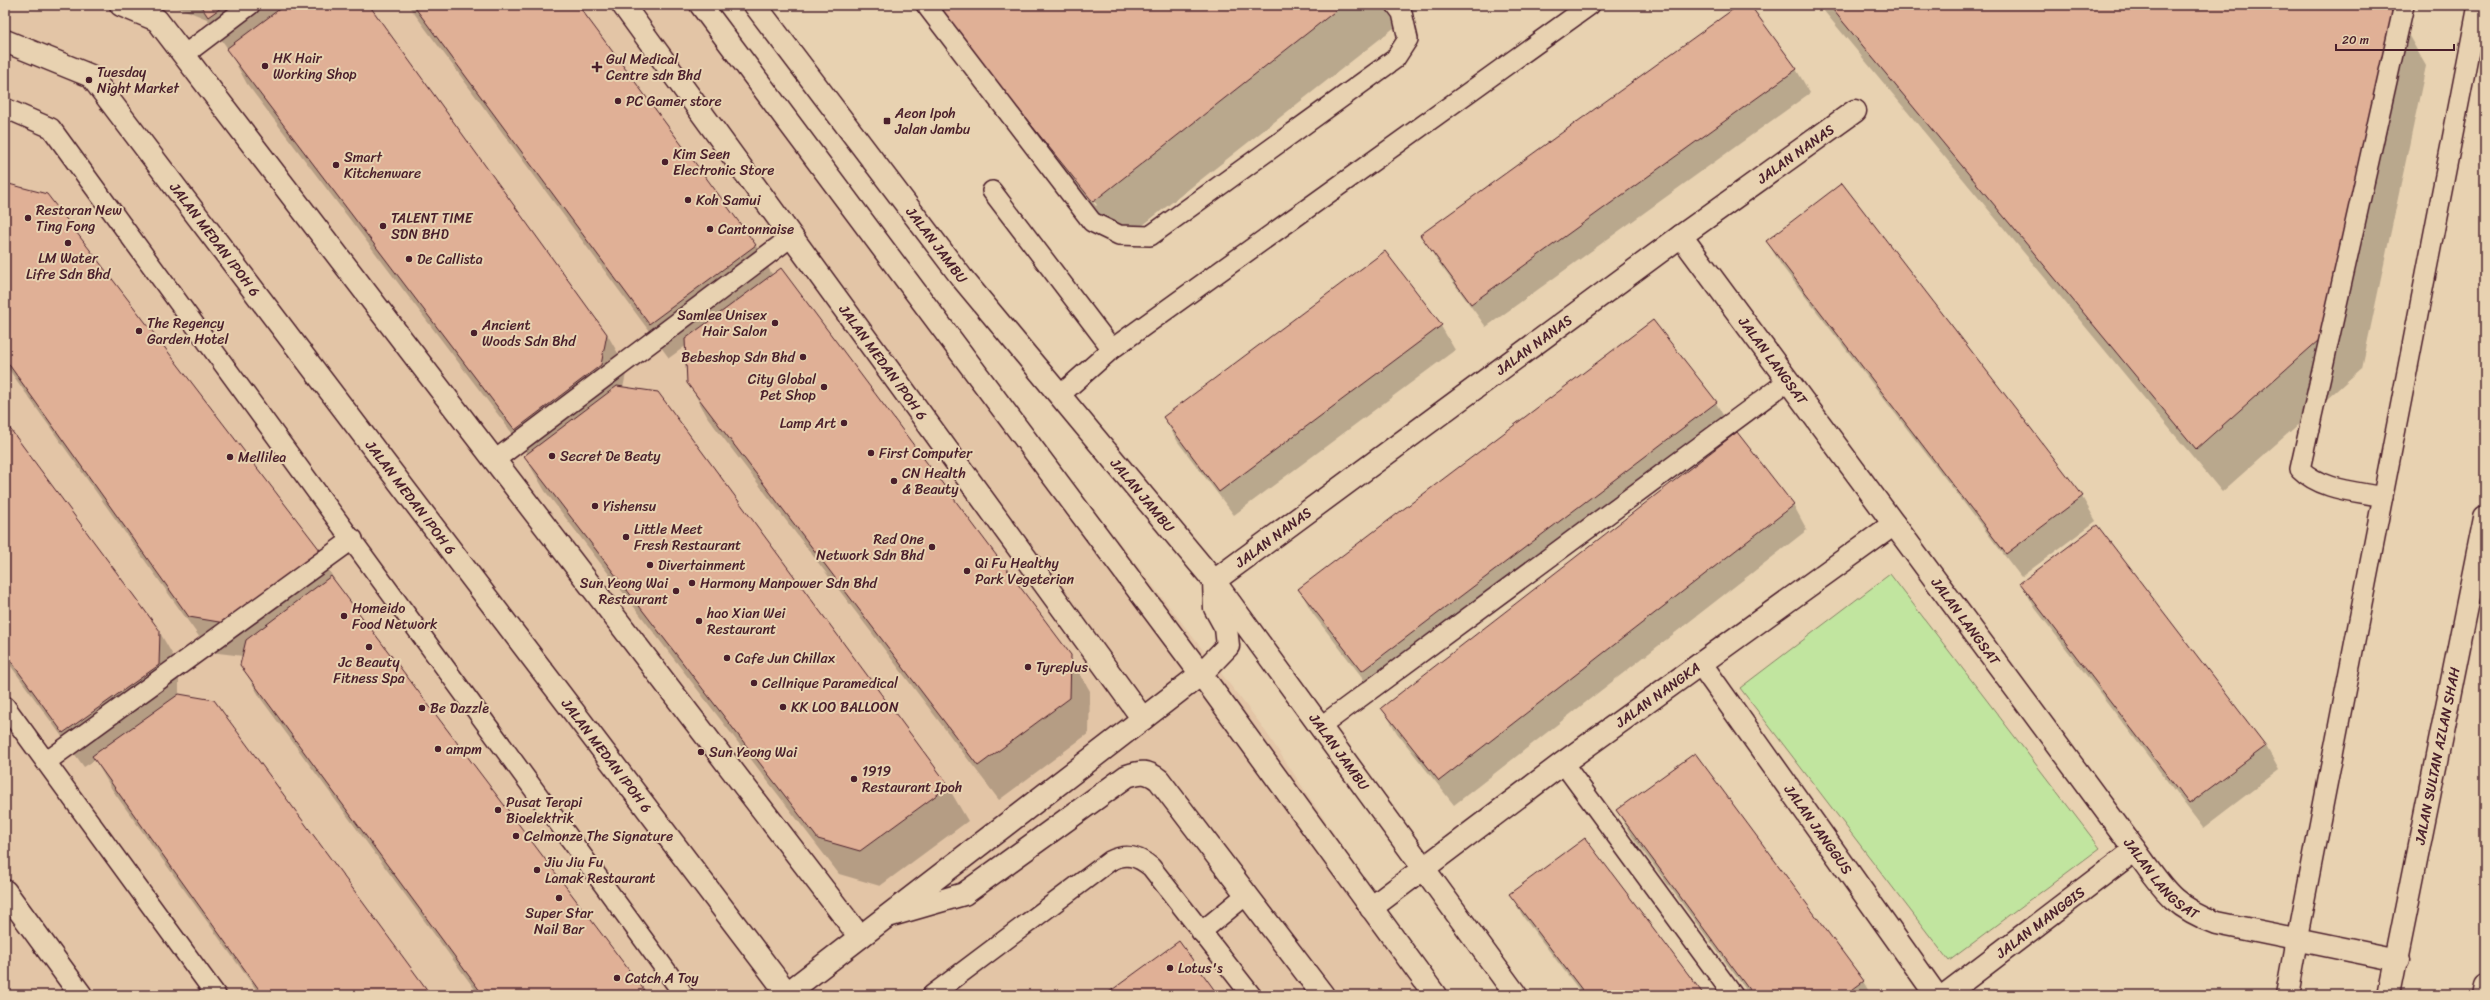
<svg xmlns="http://www.w3.org/2000/svg" width="2490" height="1000" font-family="Sriracha,sans-serif">
  <style>
    .built { fill: #e3c5a6 }
    .green { fill: #c1e59f; stroke: #868265 }
    .shadow { fill: #0003 }
    .building { fill: #e0b096; stroke: #4a1f2b }
    .lines { fill: none; stroke-linecap: round; stroke-linejoin: round }
    .service-casing { stroke: #4a1f2b; stroke-width: 22 }
    .minor-casing { stroke: #4a1f2b; stroke-width: 25 }
    .tertiary-casing { stroke: #4a1f2b; stroke-width: 25 }
    .primary-casing { stroke: #4a1f2b; stroke-width: 25 }
    .service { stroke: #e8d2b1; stroke-width: 19 }
    .minor { stroke: #e8d2b1; stroke-width: 22 }
    .tertiary { stroke: #e8d2b1; stroke-width: 22 }
    .primary { stroke: #e8d2b1; stroke-width: 22 }
    .poi-dot { fill: #4a1f2b; stroke: #e8d2b1; stroke-width: 1.5 }
    .labels { text-anchor: middle; dominant-baseline: central; stroke-width: 4; stroke-linejoin: round; paint-order: stroke }
    .poi-label { font-size: 14px; fill: #4a1f2b; stroke: #e8d2b1; text-anchor: start }
    .street-label { font-size: 14px; fill: #4a1f2b; stroke: #e8d2b1 }
  </style>
  <rect width="100%" height="100%" fill="#e8d2b1"/>
  <filter id="ink" filterUnits="userSpaceOnUse"><feTurbulence type="fractalNoise" baseFrequency=".025" numOctaves="2"/><feDisplacementMap in="SourceGraphic" scale="8" xChannelSelector="R" yChannelSelector="G"/><feConvolveMatrix kernelMatrix="1 2 1 2 8 2 1 2 1" color-interpolation-filters="sRGB"/></filter>
  <g filter="url(#ink)">
    <polygon class="built" points="5,5 701,5 1259,722 1442,995 5,995"/>
    <polygon class="green" points="1890,574 2100,848 1949,961 1740,688"/>
    <g class="shadow">
      <polygon points="172,5 367,5 607,334 627,369 623,388 948,787 968,821 880,886 839,874 545,491 525,457 528,454 247,84 228,49 207,19"/>
      <polygon points="408,5 577,5 756,246 773,276 1070,656 1090,691 1089,733 999,800 708,418 688,382 687,345 669,358"/>
      <polygon points="934,5 1096,206 1097,205 936,5 1423,5 1119,244"/>
      <polygon points="1741,5 1749,5 1796,69 1810,93 1486,327 1436,259 1422,235"/>
      <polygon points="1819,5 2385,5 2401,22 2426,66 2362,368 2222,492"/>
      <polygon points="5,185 47,195 319,551 338,587 646,995 479,995 261,699 241,664 243,656 210,652 5,364"/>
      <polygon points="1767,241 2082,497 2096,521 2021,577 1781,265"/>
      <polygon points="1441,326 1455,350 1234,515 1178,442 1164,418"/>
      <polygon points="1716,403 1730,427 1376,695 1313,614 1300,590"/>
      <polygon points="5,423 159,631 179,666 179,695 430,995 260,995 113,791 95,760 84,767 5,658"/>
      <polygon points="1737,434 1794,506 1807,530 1454,805 1397,733 1383,709"/>
      <polygon points="2021,583 2266,746 2279,770 2203,828 2035,608"/>
      <polygon points="1617,811 1863,981 1871,995 1750,995 1631,835"/>
      <polygon points="1510,894 1702,995 1583,995 1524,918"/>
    </g>
    <g class="building">
      <polygon points="200,5 225,5 208,17"/>
      <polygon points="285,5 369,5 607,334 601,365 515,430 226,49"/>
      <polygon points="413,5 578,5 756,245 649,324"/>
      <polygon points="935,5 1343,5 1093,202"/>
      <polygon points="1739,5 1750,5 1797,69 1471,304 1420,235"/>
      <polygon points="1829,5 2386,5 2401,21 2337,324 2196,449"/>
      <polygon points="5,183 47,194 320,550 225,623 189,617 5,359"/>
      <polygon points="1842,183 2083,496 2006,554 1766,241"/>
      <polygon points="1385,251 1442,325 1219,492 1163,417"/>
      <polygon points="781,268 1071,655 1070,698 978,766 687,383 685,339"/>
      <polygon points="1653,320 1717,402 1362,671 1298,589"/>
      <polygon points="617,386 658,392 949,786 860,851 818,839 524,456"/>
      <polygon points="5,422 160,631 159,665 63,733 5,653"/>
      <polygon points="1737,432 1794,505 1439,781 1381,708"/>
      <polygon points="2097,525 2266,746 2189,804 2020,583"/>
      <polygon points="331,576 644,990 643,995 483,995 240,665 246,640"/>
      <polygon points="179,694 214,700 431,995 263,995 92,756"/>
      <polygon points="1695,753 1864,981 1845,995 1753,995 1616,810"/>
      <polygon points="1585,838 1704,995 1586,995 1509,894"/>
      <polygon points="1179,941 1218,995 1105,995"/>
    </g>
    <g class="lines">
      <g class="service-casing">
        <g id="service">
          <polyline points="926,5 1092,222 1119,235 1150,236 1395,59 1408,39 1402,13 1396,5"/>
          <polyline points="184,55 250,5"/>
          <polyline points="5,108 51,128 684,995"/>
          <polyline points="992,191 1112,349"/>
          <polyline points="1059,396 1112,349 1590,5"/>
          <polyline points="495,460 791,237"/>
          <path d="M2383,497C2354,491 2321,490 2300,469L2404,5"/>
          <polyline points="5,706 216,995"/>
          <polyline points="1320,727 1788,381"/>
          <polyline points="46,762 353,539"/>
          <polyline points="1563,763 1733,995"/>
          <polyline points="1201,932 1246,895"/>
          <polyline points="2297,940 2478,5"/>
          <path d="M932,995L1110,861C1125,853 1137,855 1151,867L1251,995"/>
        </g>
      </g>
      <g class="minor-casing">
        <g id="minor">
          <polyline points="121,5 157,20 860,937"/>
          <path id="s1" d="M623,5L1143,719"/>
          <path id="s2" d="M5,41L91,76L787,993"/>
          <path id="s3" d="M1681,236L2135,850C2163,888 2171,906 2217,923L2398,960"/>
          <path id="s4" d="M1701,664L1936,995"/>
          <path id="s5" d="M1424,868L1563,763L1894,524"/>
          <polyline points="5,891 81,995"/>
          <path d="M888,916L964,894L1127,776C1141,771 1148,771 1159,780L1323,995"/>
          <polyline points="785,995 1201,674"/>
          <path id="s6" d="M1516,995L1214,581L1681,236L1855,111"/>
          <path id="s7" d="M1945,995L2135,850"/>
          <polyline points="2287,995 2297,940"/>
        </g>
      </g>
      <g class="tertiary-casing">
        <g id="tertiary">
          <polyline points="701,5 1201,674 1435,995"/>
          <path id="s8" d="M755,5L962,278L1214,581L1215,608L1226,628L1228,646L1201,674"/>
          <polyline points="1371,908 1424,868"/>
        </g>
      </g>
      <g class="primary-casing">
        <g id="primary">
          <path id="s9" d="M2389,995L2485,517"/>
          <polyline points="2483,995 2485,986"/>
        </g>
      </g>
      <use href="#service" class="service"/>
      <use href="#minor" class="minor"/>
      <use href="#tertiary" class="tertiary"/>
      <use href="#primary" class="primary"/>
    </g>
  </g>
  <g class="poi-dot">
    <circle cx="265" cy="66" r="4"/>
    <path d="M595 61h4v4h4v4h-4v4h-4v-4h-4v-4h4z"/>
    <circle cx="89" cy="80" r="4"/>
    <circle cx="618" cy="101" r="4"/>
    <rect x="883" y="117" width="8" height="8" rx="2"/>
    <circle cx="665" cy="162" r="4"/>
    <circle cx="336" cy="165" r="4"/>
    <circle cx="688" cy="200" r="4"/>
    <circle cx="28" cy="218" r="4"/>
    <circle cx="383" cy="226" r="4"/>
    <circle cx="710" cy="229" r="4"/>
    <circle cx="68" cy="243" r="4"/>
    <circle cx="409" cy="259" r="4"/>
    <circle cx="775" cy="323" r="4"/>
    <circle cx="139" cy="331" r="4"/>
    <circle cx="474" cy="333" r="4"/>
    <circle cx="803" cy="357" r="4"/>
    <circle cx="824" cy="387" r="4"/>
    <circle cx="844" cy="423" r="4"/>
    <circle cx="871" cy="453" r="4"/>
    <circle cx="552" cy="456" r="4"/>
    <circle cx="230" cy="457" r="4"/>
    <circle cx="894" cy="481" r="4"/>
    <circle cx="595" cy="506" r="4"/>
    <circle cx="626" cy="537" r="4"/>
    <circle cx="932" cy="547" r="4"/>
    <circle cx="650" cy="565" r="4"/>
    <circle cx="967" cy="571" r="4"/>
    <circle cx="692" cy="583" r="4"/>
    <circle cx="676" cy="591" r="4"/>
    <circle cx="344" cy="616" r="4"/>
    <circle cx="699" cy="621" r="4"/>
    <circle cx="369" cy="647" r="4"/>
    <circle cx="727" cy="658" r="4"/>
    <circle cx="1028" cy="667" r="4"/>
    <circle cx="754" cy="683" r="4"/>
    <circle cx="783" cy="707" r="4"/>
    <circle cx="422" cy="708" r="4"/>
    <circle cx="438" cy="749" r="4"/>
    <circle cx="701" cy="752" r="4"/>
    <circle cx="854" cy="779" r="4"/>
    <circle cx="498" cy="810" r="4"/>
    <circle cx="516" cy="836" r="4"/>
    <circle cx="537" cy="870" r="4"/>
    <circle cx="559" cy="898" r="4"/>
    <circle cx="1170" cy="968" r="4"/>
    <circle cx="617" cy="978" r="4"/>
  </g>
  <g class="labels">
    <g class="poi-label">
      <text x="273" y="58">HK Hair<tspan x="273" dy="16">Working Shop</tspan></text>
      <text x="606" y="59">Gul Medical<tspan x="606" dy="16">Centre sdn Bhd</tspan></text>
      <text x="97" y="72">Tuesday<tspan x="97" dy="16">Night Market</tspan></text>
      <text x="626" y="101">PC Gamer store</text>
      <text x="895" y="113">Aeon Ipoh<tspan x="895" dy="16">Jalan Jambu</tspan></text>
      <text x="673" y="154">Kim Seen<tspan x="673" dy="16">Electronic Store</tspan></text>
      <text x="344" y="157">Smart<tspan x="344" dy="16">Kitchenware</tspan></text>
      <text x="696" y="200">Koh Samui</text>
      <text x="36" y="210">Restoran New<tspan x="36" dy="16">Ting Fong</tspan></text>
      <text x="391" y="218">TALENT TIME<tspan x="391" dy="16">SDN BHD</tspan></text>
      <text x="718" y="229">Cantonnaise</text>
      <text x="68" y="258" text-anchor="middle">LM Water<tspan x="68" dy="16">Lifre Sdn Bhd</tspan></text>
      <text x="417" y="259">De Callista</text>
      <text x="767" y="315" text-anchor="end">Samlee Unisex<tspan x="767" dy="16">Hair Salon</tspan></text>
      <text x="147" y="323">The Regency<tspan x="147" dy="16">Garden Hotel</tspan></text>
      <text x="482" y="325">Ancient<tspan x="482" dy="16">Woods Sdn Bhd</tspan></text>
      <text x="795" y="357" text-anchor="end">Bebeshop Sdn Bhd</text>
      <text x="816" y="379" text-anchor="end">City Global<tspan x="816" dy="16">Pet Shop</tspan></text>
      <text x="836" y="423" text-anchor="end">Lamp Art</text>
      <text x="879" y="453">First Computer</text>
      <text x="560" y="456">Secret De Beaty</text>
      <text x="238" y="457">Mellilea</text>
      <text x="902" y="473">CN Health<tspan x="902" dy="16">&amp; Beauty</tspan></text>
      <text x="603" y="506">Yishensu</text>
      <text x="634" y="529">Little Meet<tspan x="634" dy="16">Fresh Restaurant</tspan></text>
      <text x="924" y="539" text-anchor="end">Red One<tspan x="924" dy="16">Network Sdn Bhd</tspan></text>
      <text x="975" y="563">Qi Fu Healthy<tspan x="975" dy="16">Park Vegeterian</tspan></text>
      <text x="658" y="565">Divertainment</text>
      <text x="668" y="583" text-anchor="end">Sun Yeong Wai<tspan x="668" dy="16">Restaurant</tspan></text>
      <text x="700" y="583">Harmony Manpower Sdn Bhd</text>
      <text x="352" y="608">Homeido<tspan x="352" dy="16">Food Network</tspan></text>
      <text x="707" y="613">hao Xian Wei<tspan x="707" dy="16">Restaurant</tspan></text>
      <text x="735" y="658">Cafe Jun Chillax</text>
      <text x="369" y="662" text-anchor="middle">Jc Beauty<tspan x="369" dy="16">Fitness Spa</tspan></text>
      <text x="1036" y="667">Tyreplus</text>
      <text x="762" y="683">Cellnique Paramedical</text>
      <text x="791" y="707">KK LOO BALLOON</text>
      <text x="430" y="708">Be Dazzle</text>
      <text x="446" y="749">ampm</text>
      <text x="709" y="752">Sun Yeong Wai</text>
      <text x="862" y="771">1919<tspan x="862" dy="16">Restaurant Ipoh</tspan></text>
      <text x="506" y="802">Pusat Terapi<tspan x="506" dy="16">Bioelektrik</tspan></text>
      <text x="524" y="836">Celmonze The Signature</text>
      <text x="545" y="862">Jiu Jiu Fu<tspan x="545" dy="16">Lamak Restaurant</tspan></text>
      <text x="559" y="913" text-anchor="middle">Super Star<tspan x="559" dy="16">Nail Bar</tspan></text>
      <text x="1178" y="968">Lotus's</text>
      <text x="625" y="978">Catch A Toy</text>
    </g>
    <g class="street-label">
      <text stroke="none"><textPath href="#s6" startOffset="1234">JALAN NANAS</textPath></text>
      <text stroke="none"><textPath href="#s2" startOffset="298">JALAN MEDAN IPOH 6</textPath></text>
      <text stroke="none"><textPath href="#s8" startOffset="301">JALAN JAMBU</textPath></text>
      <text stroke="none"><textPath href="#s6" startOffset="910">JALAN NANAS</textPath></text>
      <text stroke="none"><textPath href="#s3" startOffset="155">JALAN LANGSAT</textPath></text>
      <text stroke="none"><textPath href="#s1" startOffset="442">JALAN MEDAN IPOH 6</textPath></text>
      <text stroke="none"><textPath href="#s8" startOffset="625">JALAN JAMBU</textPath></text>
      <text stroke="none"><textPath href="#s2" startOffset="622">JALAN MEDAN IPOH 6</textPath></text>
      <text stroke="none"><textPath href="#s6" startOffset="586">JALAN NANAS</textPath></text>
      <text stroke="none"><textPath href="#s3" startOffset="479">JALAN LANGSAT</textPath></text>
      <text stroke="none"><textPath href="#s5" startOffset="291">JALAN NANGKA</textPath></text>
      <text transform="translate(1339 752) rotate(54)">JALAN JAMBU</text>
      <text stroke="none"><textPath href="#s2" startOffset="946">JALAN MEDAN IPOH 6</textPath></text>
      <text stroke="none"><textPath href="#s9" startOffset="244">JALAN SULTAN AZLAN SHAH</textPath></text>
      <text stroke="none"><textPath href="#s4" startOffset="203">JALAN JANGGUS</textPath></text>
      <text stroke="none"><textPath href="#s3" startOffset="803">JALAN LANGSAT</textPath></text>
      <text stroke="none"><textPath href="#s7" startOffset="120">JALAN MANGGIS</textPath></text>
    </g>
  </g>
  <rect width="2490" height="1000" fill="none" stroke="#e8d2b1" stroke-width="20"/>
  <rect x="10" y="10" width="2470" height="980" fill="none" stroke="#4a1f2b" stroke-width="1.5" filter="url(#ink)"/>
  <path d="M2336 44v6h118v-6" fill="none" stroke="#4a1f2b" stroke-width="2"/>
  <text x="2342" y="44" font-size="12" fill="#4a1f2b" stroke="#e8d2b1" stroke-width="3" paint-order="stroke">20 m</text>
</svg>
